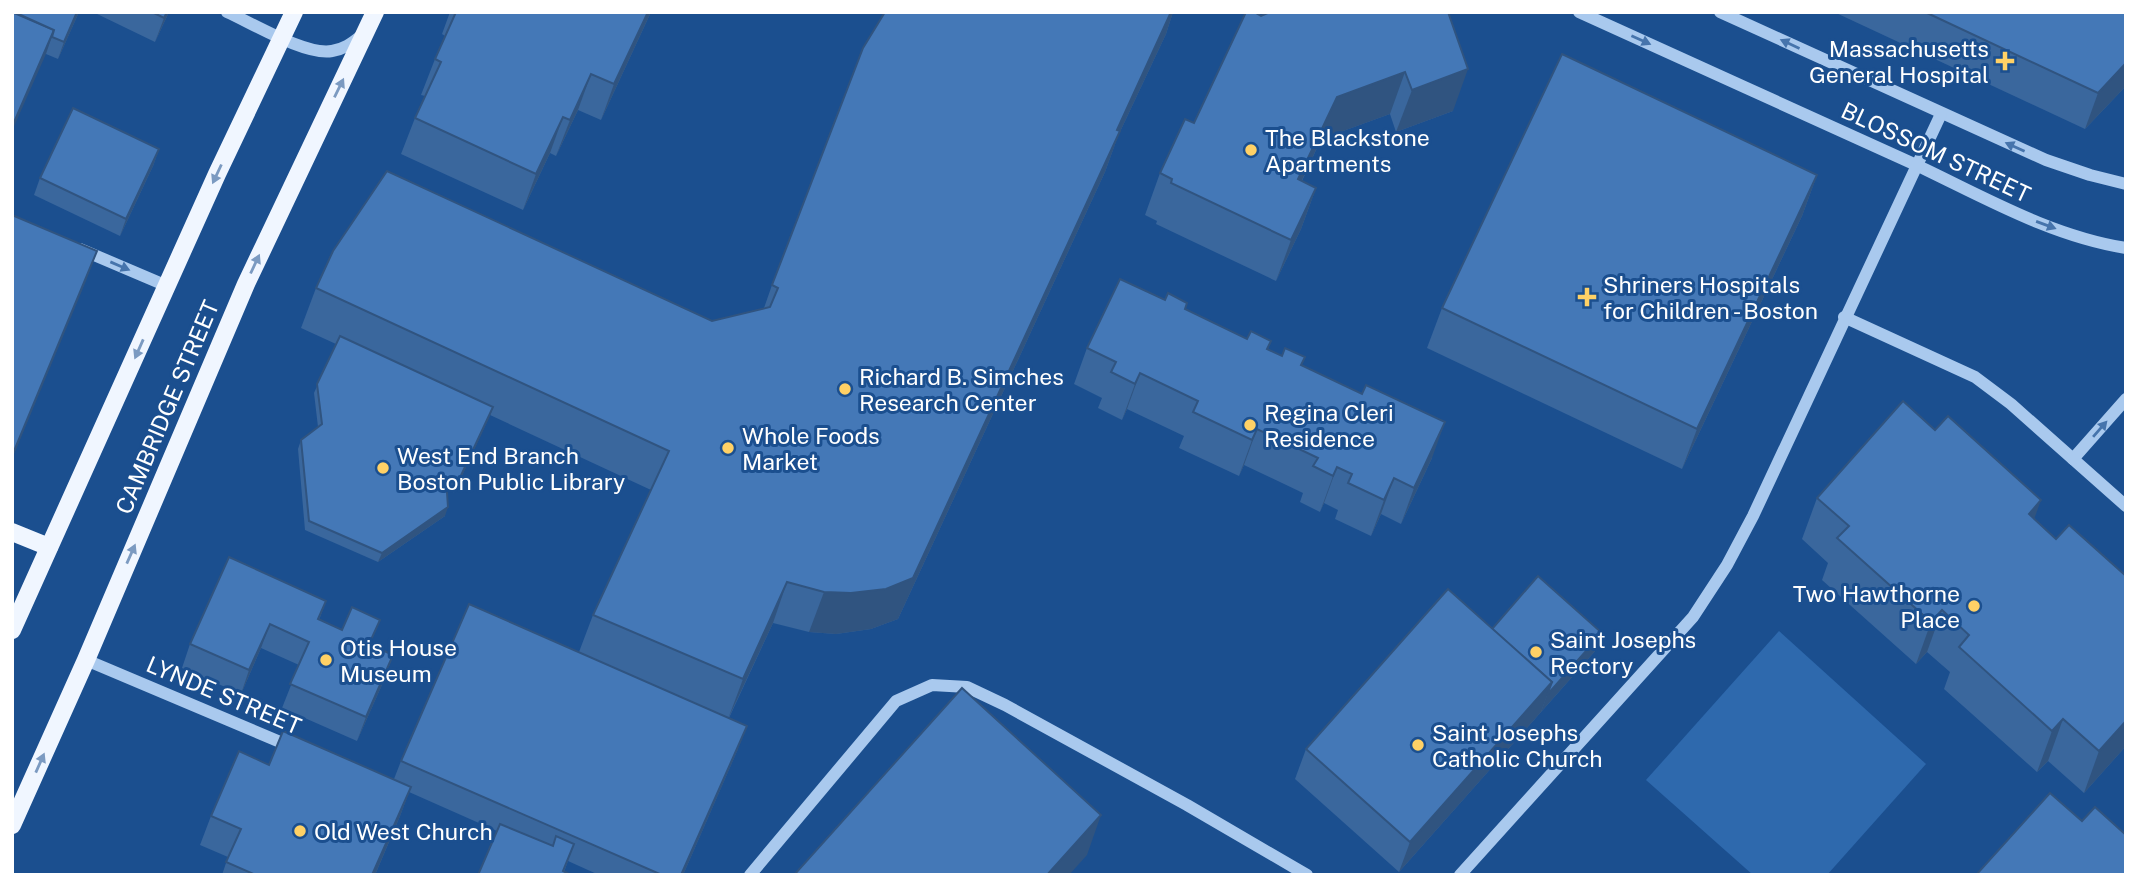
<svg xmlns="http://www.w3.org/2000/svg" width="2138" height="887" font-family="'Public Sans',sans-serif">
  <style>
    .green { fill: #2e69ad }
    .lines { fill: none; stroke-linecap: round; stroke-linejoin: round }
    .minor { stroke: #a9c9ee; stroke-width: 12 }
    .major { stroke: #f0f6ff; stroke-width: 18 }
    .wall { fill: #3a679d }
    .shaded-wall { fill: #305480 }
    .building { fill: #4478b7; stroke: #305480; stroke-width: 2 }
    .oneway { fill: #4674ac }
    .oneway2 { fill: #7b9ac1 }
    .poi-dot { fill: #ffd166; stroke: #1b4f8f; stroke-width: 2.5 }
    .labels { text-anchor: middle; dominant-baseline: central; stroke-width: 6; stroke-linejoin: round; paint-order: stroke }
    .poi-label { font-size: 23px; fill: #fff; stroke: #1b4f8f; text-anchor: start }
    .street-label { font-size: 23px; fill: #fff; stroke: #1b4f8f }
  </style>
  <rect width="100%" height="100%" fill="#1b4f8f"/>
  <polygon class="green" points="1779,631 1926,764 1827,875 1753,875 1646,780"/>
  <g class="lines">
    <g class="minor">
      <path d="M227,12C252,23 306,56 332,51C344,49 351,44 361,36"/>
      <path d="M1579,12C1691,63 1802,113 1914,164C1982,196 2050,236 2126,248"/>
      <polyline points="1720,12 2046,160 2090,175 2126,184"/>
      <polyline points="80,249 167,286"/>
      <polyline points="1844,317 1975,377 2011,404 2126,506"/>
      <polyline points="2073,459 2126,399"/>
      <polyline points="86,660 292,747"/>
      <polyline points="750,875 896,701 932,685 967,687 1005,705 1187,805 1307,875"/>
      <polyline points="1460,875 1693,617 1727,565 1753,516 1941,114"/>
    </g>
    <g class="major">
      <polyline points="12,532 49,547"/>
      <polyline points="12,630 217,174 294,12"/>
      <polyline points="12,825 86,660 246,284 375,12"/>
    </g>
  </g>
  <g class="wall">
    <polygon points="12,12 79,12 58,59 46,54"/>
    <polygon points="93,12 169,12 155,42"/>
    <polygon points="450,12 651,12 601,120 578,110 556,156 550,153 523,210 401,154 415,118 425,96 421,95 435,59 445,36 442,34"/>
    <polygon points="885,12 1173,12 1166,34 1118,136 1105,172 898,619 871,629 836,634 809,632 773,623 729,718 738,749 683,875 599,875 568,861 564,872 478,875 497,831 409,792 400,816 375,875 222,875 228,857 200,845 211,816 269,765 394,779 401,761 579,652 593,615 651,490 490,415 454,493 446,489 445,516 378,562 305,530 298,449 301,440 318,427 314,393 336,344 301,328 316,288 712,321 764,308 772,285"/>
    <polygon points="1448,12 1453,111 1396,132 1390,114 1321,139 1302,181 1316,188 1301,229 1276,281 1156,224 1157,221 1145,215 1160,173 1194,123 1261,16"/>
    <polygon points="1834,12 2126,12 2126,86 2085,129"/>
    <polygon points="159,149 153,166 120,236 34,195 40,178"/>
    <polygon points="1817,175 1802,216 1682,469 1427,348 1442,308"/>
    <polygon points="1185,309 1247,339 1271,341 1268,349 1282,356 1305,357 1301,365 1432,458 1401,524 1381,514 1371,536 1335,519 1338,510 1324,503 1320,512 1300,502 1303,493 1244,465 1239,476 1179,448 1184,436 1127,409 1122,420 1098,408 1102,398 1074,384 1087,348"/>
    <polygon points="1817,498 2034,519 2126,746 2084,793 2048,761 2037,772 1944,689 1950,672 1927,652 1916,664 1822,580 1828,563 1802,539"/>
    <polygon points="326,601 319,620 393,655 385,678 357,741 282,708 299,665 261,648 241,694 182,668 190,644"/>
    <polygon points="1492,629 1596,650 1399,872 1295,779 1306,749"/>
  </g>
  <g class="shaded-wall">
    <polygon points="77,12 79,12 58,59 64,42"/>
    <polygon points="167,12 169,12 155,42 164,18"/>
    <polygon points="648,12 651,12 601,120 614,84"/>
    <polygon points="1171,12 1173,12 1166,34 1118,136 1105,172 898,619 871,629 836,634 809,632 824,592 1117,130"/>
    <polygon points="54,30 46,54 12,131 12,127"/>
    <polygon points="2126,63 2126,86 2085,129 2098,93"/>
    <polygon points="1468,69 1453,111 1396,132 1412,90"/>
    <polygon points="1405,72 1390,114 1321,139 1283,221 1298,179 1337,97"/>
    <polygon points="591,74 578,110 556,156 570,120"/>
    <polygon points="563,117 550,153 523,210 536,174"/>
    <polygon points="159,149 153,166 120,236 126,219"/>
    <polygon points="1817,175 1802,216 1682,469 1697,429"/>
    <polygon points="1316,188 1301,229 1276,281 1291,240"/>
    <polygon points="97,251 86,281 12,459 12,456"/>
    <polygon points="1140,373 1127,409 1122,420 1135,384"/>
    <polygon points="493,407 490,416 454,493 457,484"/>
    <polygon points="1445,422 1432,458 1401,524 1414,488"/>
    <polygon points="1257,429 1244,465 1239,476 1252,440"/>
    <polygon points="1337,467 1324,503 1320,512 1333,476"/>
    <polygon points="1394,478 1381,514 1371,536 1384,500"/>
    <polygon points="2041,500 2026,542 2029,514"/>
    <polygon points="448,507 445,516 378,562 382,553"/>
    <polygon points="787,582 773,623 728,719 743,679"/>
    <polygon points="1942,610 1927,652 1916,664 1931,622"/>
    <polygon points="270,624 261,648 241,694 249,670"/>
    <polygon points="1602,633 1596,650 1541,712 1547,695"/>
    <polygon points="393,655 385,678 357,741 366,717"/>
    <polygon points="1552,682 1541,712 1399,872 1410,842"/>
    <polygon points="2063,719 2048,761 2037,772 2052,731"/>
    <polygon points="2126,721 2126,746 2084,793 2099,751"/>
    <polygon points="747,726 738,749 683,875 681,875"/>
    <polygon points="411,787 400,816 375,875 372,875"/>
    <polygon points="1101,815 1087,855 1069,875 1047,875"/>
  </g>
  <g class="building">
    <polygon points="12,12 54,30 12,127"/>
    <polygon points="14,12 77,12 64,42 52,37 54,30"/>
    <polygon points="152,12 167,12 164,18"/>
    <polygon points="456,12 648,12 614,84 591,74 570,120 563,117 536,174 415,118 441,62 435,59"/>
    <polygon points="885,12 1171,12 1117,130 1120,131 913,578 886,589 851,593 824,592 787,582 743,679 593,615 669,451 316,288 333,251 387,171 712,321 770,307 778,288 772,285 863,48"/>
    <polygon points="1246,12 1254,12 1261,16 1270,12 1448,12 1468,69 1412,90 1405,72 1337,97 1298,179 1316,188 1291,240 1171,183 1172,179 1160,173 1185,119 1194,123"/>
    <polygon points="1925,12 2126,12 2126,63 2098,93"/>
    <polygon points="1562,54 1817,175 1697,429 1442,308"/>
    <polygon points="73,108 159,149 126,219 40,178"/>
    <polygon points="12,215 97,251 12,456"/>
    <polygon points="1120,279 1165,300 1168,293 1187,303 1185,309 1247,339 1251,331 1271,341 1267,349 1282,356 1285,348 1305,357 1301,365 1362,394 1366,385 1445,422 1414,488 1394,478 1384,500 1348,483 1352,474 1337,467 1333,476 1313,466 1318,458 1257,429 1252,440 1193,412 1198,401 1140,373 1135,384 1111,372 1116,362 1087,348"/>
    <polygon points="340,336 493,407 457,484 446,478 448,507 382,553 309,521 301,440 322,424 317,384"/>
    <polygon points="1903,401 1935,430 1948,416 2041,500 2029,514 2056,539 2069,525 2126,576 2126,721 2099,751 2063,719 2052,731 1959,647 1969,635 1942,610 1931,622 1837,538 1849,526 1817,498"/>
    <polygon points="229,557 326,601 318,619 342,630 352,607 380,620 369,644 393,655 366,717 290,684 309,642 270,624 249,670 190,644"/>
    <polygon points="1538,576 1602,633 1547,695 1552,682 1492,629"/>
    <polygon points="1448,589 1552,682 1410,842 1306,749"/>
    <polygon points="469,604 747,726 681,875 662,875 401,761"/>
    <polygon points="962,688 1101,815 1047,875 794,875"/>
    <polygon points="283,731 411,787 372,875 256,875 226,862 241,829 211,816 239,751 269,765"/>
    <polygon points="2050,793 2082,821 2095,807 2126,835 2126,875 1976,875"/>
    <polygon points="500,824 553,846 556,836 574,844 563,871 571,875 478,875"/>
  </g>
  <defs><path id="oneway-solid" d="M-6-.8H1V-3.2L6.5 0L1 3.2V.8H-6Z" transform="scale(1.75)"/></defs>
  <g class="oneway">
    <use href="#oneway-solid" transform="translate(1641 40) rotate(24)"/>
    <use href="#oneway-solid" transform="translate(1790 44) rotate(-155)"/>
    <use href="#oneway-solid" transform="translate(2015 147) rotate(-156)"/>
    <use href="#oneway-solid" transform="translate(2046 225) rotate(20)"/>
    <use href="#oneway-solid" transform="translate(120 266) rotate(23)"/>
    <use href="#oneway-solid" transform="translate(2100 429) rotate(-49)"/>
  </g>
  <g class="oneway2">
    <use href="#oneway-solid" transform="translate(339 88) rotate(-64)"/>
    <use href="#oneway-solid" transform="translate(217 174) rotate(115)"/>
    <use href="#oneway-solid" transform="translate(255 264) rotate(-65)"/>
    <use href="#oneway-solid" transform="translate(139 349) rotate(114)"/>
    <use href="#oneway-solid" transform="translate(131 554) rotate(-66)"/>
    <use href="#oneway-solid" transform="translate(40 763) rotate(-66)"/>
  </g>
  <g class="poi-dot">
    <path d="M2001.5 50.5h7v7h7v7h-7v7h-7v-7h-7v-7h7z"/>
    <circle cx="1251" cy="150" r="7"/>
    <path d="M1583.5 286.5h7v7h7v7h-7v7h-7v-7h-7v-7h7z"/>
    <circle cx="845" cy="389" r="7"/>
    <circle cx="1250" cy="425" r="7"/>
    <circle cx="728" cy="448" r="7"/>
    <circle cx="383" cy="468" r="7"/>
    <circle cx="1974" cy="606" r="7"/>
    <circle cx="1536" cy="652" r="7"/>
    <circle cx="326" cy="660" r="7"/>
    <circle cx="1418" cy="745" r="7"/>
    <circle cx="300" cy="831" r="7"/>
  </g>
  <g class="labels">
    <g class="poi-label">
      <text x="1989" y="48" text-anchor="end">Massachusetts<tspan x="1989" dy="26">General Hospital</tspan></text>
      <text x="1265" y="137">The Blackstone<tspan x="1265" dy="26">Apartments</tspan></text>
      <text x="1603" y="284">Shriners Hospitals<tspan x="1603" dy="26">for Children - Boston</tspan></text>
      <text x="859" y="376">Richard B. Simches<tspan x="859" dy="26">Research Center</tspan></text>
      <text x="1264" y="412">Regina Cleri<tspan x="1264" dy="26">Residence</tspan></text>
      <text x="742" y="435">Whole Foods<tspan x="742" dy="26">Market</tspan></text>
      <text x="397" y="455">West End Branch<tspan x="397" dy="26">Boston Public Library</tspan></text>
      <text x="1960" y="593" text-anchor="end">Two Hawthorne<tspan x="1960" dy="26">Place</tspan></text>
      <text x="1550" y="639">Saint Josephs<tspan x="1550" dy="26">Rectory</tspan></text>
      <text x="340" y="647">Otis House<tspan x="340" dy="26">Museum</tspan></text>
      <text x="1432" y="732">Saint Josephs<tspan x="1432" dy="26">Catholic Church</tspan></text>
      <text x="314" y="831">Old West Church</text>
    </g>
    <g class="street-label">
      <text transform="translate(1936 152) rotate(25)">BLOSSOM STREET</text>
      <text transform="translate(167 407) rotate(-67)">CAMBRIDGE STREET</text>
      <text transform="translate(224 695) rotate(23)">LYNDE STREET</text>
    </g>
  </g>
  <rect width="2138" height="887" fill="none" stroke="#ffffff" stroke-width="28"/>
</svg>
